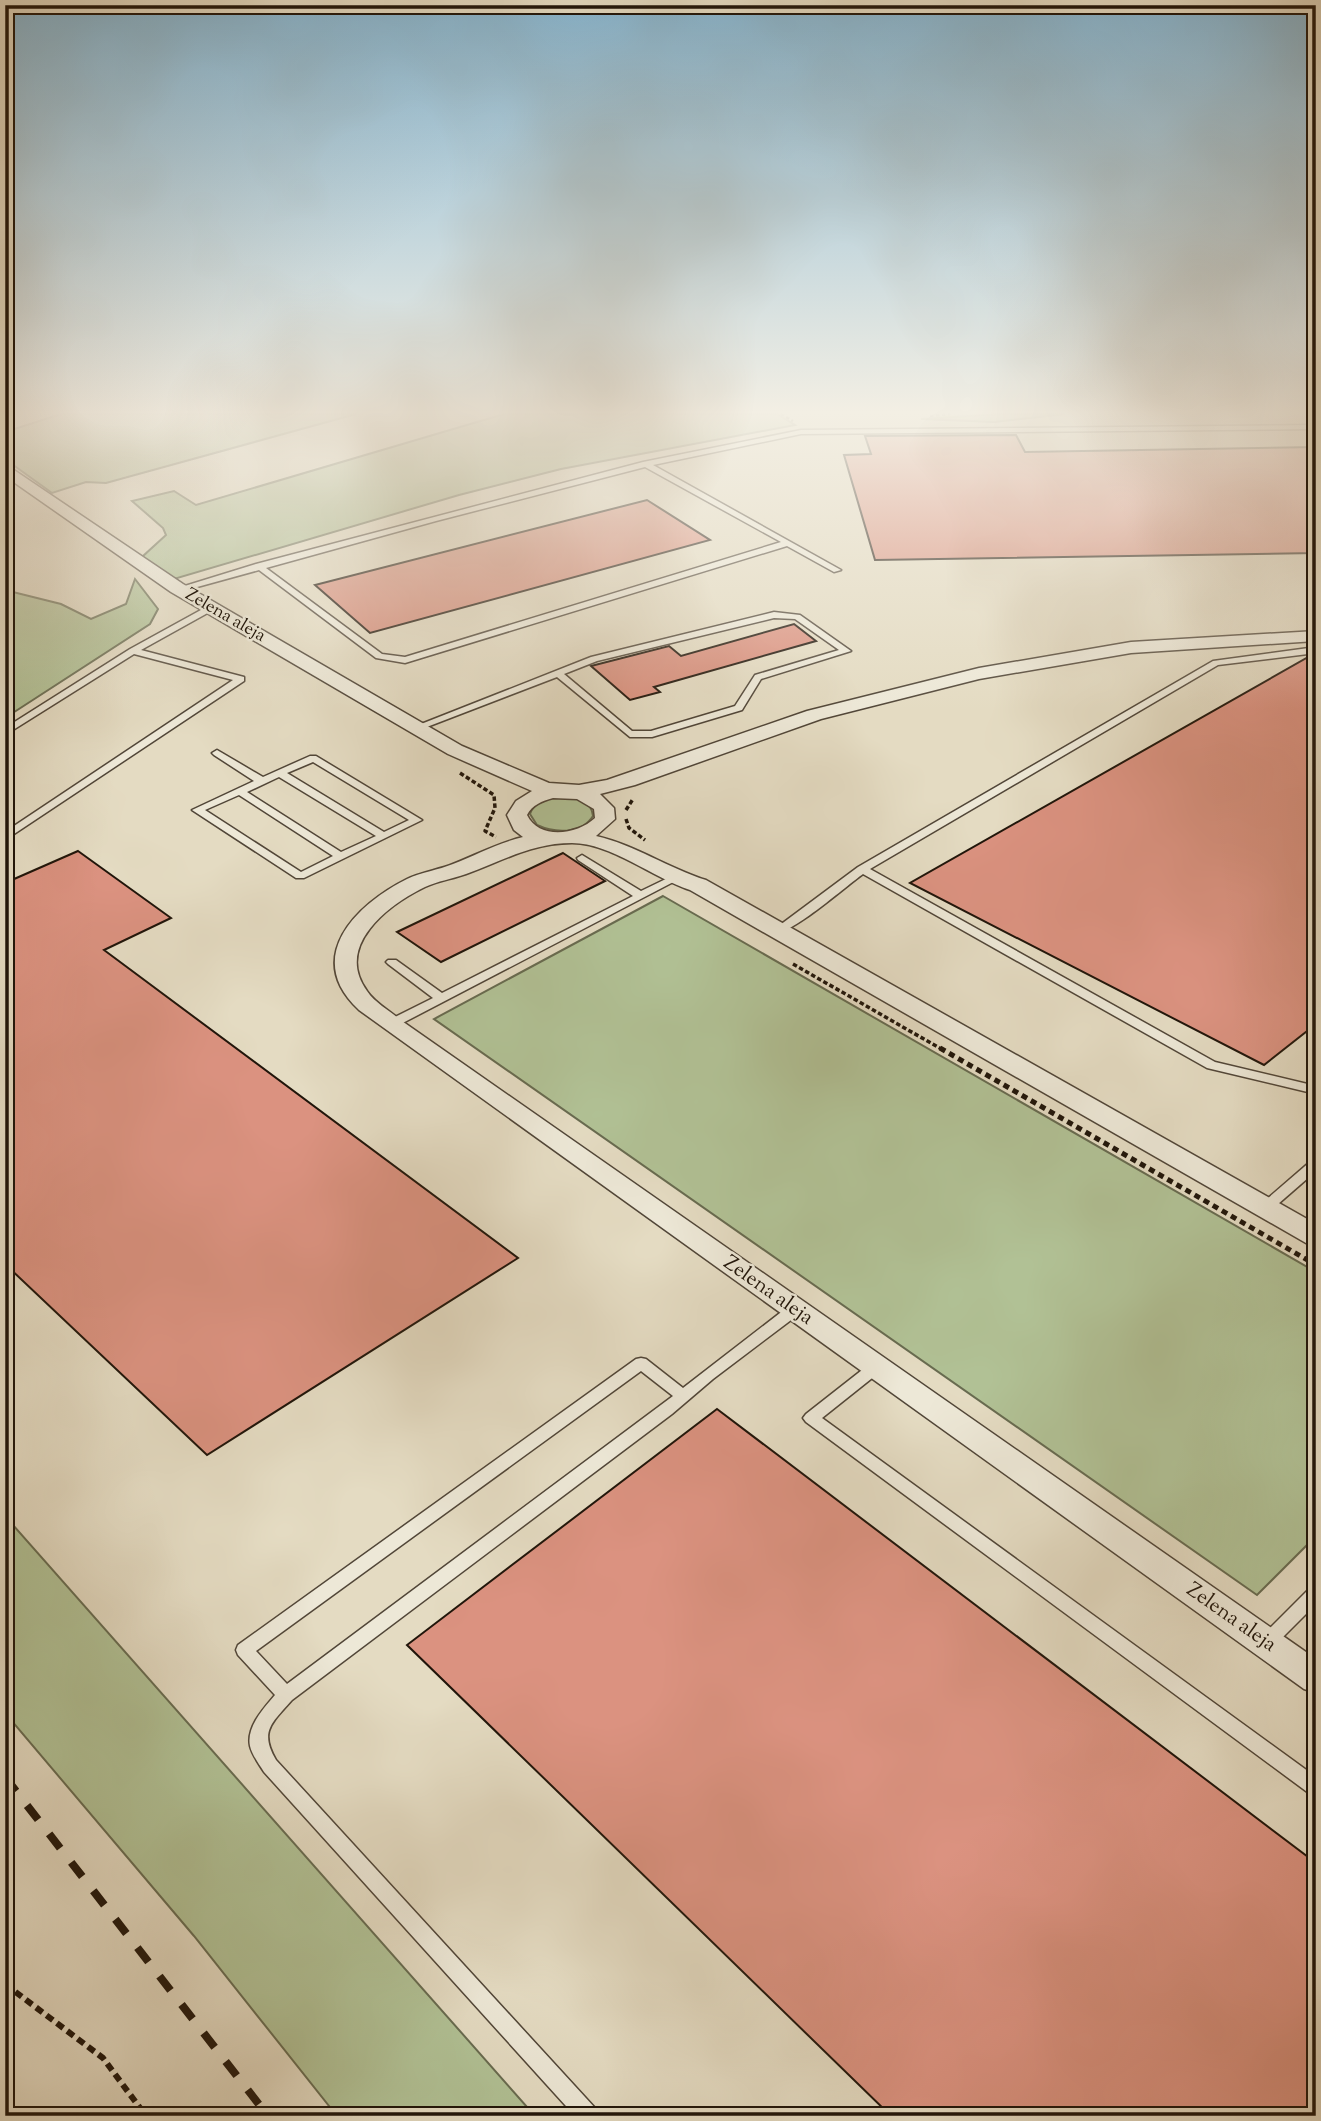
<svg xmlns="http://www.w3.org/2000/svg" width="1321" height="2121" font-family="'Sorts Mill Goudy',serif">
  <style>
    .green { fill: #b1c195; stroke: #686b50; stroke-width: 2 }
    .building { fill: #db9280; stroke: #20150a; stroke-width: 2 }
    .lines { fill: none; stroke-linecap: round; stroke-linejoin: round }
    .lane-casing { stroke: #514638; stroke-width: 3 }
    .street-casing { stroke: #514638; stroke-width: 3 }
    .path-far3 { stroke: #20150a; stroke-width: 2.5; stroke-dasharray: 3.5 2.5; stroke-linecap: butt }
    .path-far2 { stroke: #20150a; stroke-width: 3.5; stroke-dasharray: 4.5 2.5; stroke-linecap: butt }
    .path-far1 { stroke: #20150a; stroke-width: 5; stroke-dasharray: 6 4.5; stroke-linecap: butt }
    .path { stroke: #20150a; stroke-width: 6; stroke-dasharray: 8 5; stroke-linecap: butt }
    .lane { fill: #ede8d7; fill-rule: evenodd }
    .street { fill: #ede8d7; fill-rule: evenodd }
    .rail { stroke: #20150a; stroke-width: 8; stroke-dasharray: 18 18; stroke-linecap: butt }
    .labels { text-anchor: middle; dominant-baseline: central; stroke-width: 5; stroke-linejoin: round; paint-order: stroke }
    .far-street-label { font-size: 18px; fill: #20150a; stroke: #ede8d7 }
    .street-label { font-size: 21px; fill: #20150a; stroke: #ede8d7 }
  </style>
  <rect width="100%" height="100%" fill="#e4dbc2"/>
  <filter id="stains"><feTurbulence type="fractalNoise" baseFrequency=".00286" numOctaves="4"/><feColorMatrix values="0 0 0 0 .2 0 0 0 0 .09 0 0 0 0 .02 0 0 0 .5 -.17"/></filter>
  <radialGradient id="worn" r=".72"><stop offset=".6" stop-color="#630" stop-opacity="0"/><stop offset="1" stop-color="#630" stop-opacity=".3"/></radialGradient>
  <g class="green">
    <polygon points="61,414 356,414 106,483 86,482 52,493 5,459 5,432"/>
    <polygon points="504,414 777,414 795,425 561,469 459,495 174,579 142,557 166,535 163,528 132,501 174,491 196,505"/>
    <polygon points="998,414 1065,414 994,422 921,419"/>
    <polygon points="135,579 158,609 150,624 5,718 5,590 61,604 91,619 126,604"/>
    <path d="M556,797C572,798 591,797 593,816C581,835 554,833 537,825L530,814C534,802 545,800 556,797Z"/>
    <polygon points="663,896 1316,1272 1316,1536 1257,1595 434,1019"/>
    <polygon points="5,1516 535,2116 337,2116 194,1936 5,1713"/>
  </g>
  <g class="building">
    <polygon points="1016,435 1025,452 1316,447 1316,553 875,560 844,455 871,454 865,436"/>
    <polygon points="647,500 710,540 370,633 315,585"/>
    <polygon points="794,624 816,641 654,687 660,692 630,700 591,666 669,646 681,656"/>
    <polygon points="1310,656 1316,656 1316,1024 1264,1065 910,883"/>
    <polygon points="78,851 171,918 104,950 518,1258 207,1455 5,1264 5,883"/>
    <polygon points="563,853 605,881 441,962 397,932"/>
    <polygon points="717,1409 1316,1863 1316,2116 891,2116 407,1645"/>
  </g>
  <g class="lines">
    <g class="lane-casing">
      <g id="lane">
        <path d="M1316,425V429L801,434L653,465L841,570L834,572L787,546L405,663L376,658L259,570L179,592L175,589L256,564L643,462L801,430ZM645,467L781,542L405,657L382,654L266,568L436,521Z"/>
        <polygon points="210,605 214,608 213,610 141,650 244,677 244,681 5,840 5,832 233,680 134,654 5,735 5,728 130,649"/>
        <path d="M774,612L800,615L851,651L761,679L742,710L652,737H630L557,677L419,730H413L411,728L591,657ZM774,618L795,619L839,650L755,675L735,706L651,731H632L564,674L597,661Z"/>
        <path d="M1316,647V653L1218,665L870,869L1215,1062L1316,1086V1094L1207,1068L863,874C846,886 791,935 774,933L772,931L858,867L1213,661Z"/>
        <path d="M217,750L263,777L310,756H316L422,820L304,878H296L192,810L254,781L214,755L212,753ZM313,762L409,820L384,832L287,773ZM279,777L376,836L341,852L247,792ZM239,795L333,856L301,872L205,810Z"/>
        <polygon points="582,855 641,891 672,876 680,876 681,878 395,1027 387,1027 385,1024 387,1021 433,998 388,964 386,962 388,960 396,960 442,993 633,896 578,860 577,858"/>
        <polygon points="1316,1160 1316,1171 1270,1211 1260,1211 1258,1208 1260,1205 1311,1161"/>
        <path d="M794,1305L799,1306L801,1310L799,1314L713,1379L672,1414L292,1700C272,1723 259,1731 276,1760L596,2109L599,2116H575L264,1772C259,1764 252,1755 250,1746C246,1727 264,1708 275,1695L238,1655L236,1650L238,1645L636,1359L641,1358L646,1359L683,1388L789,1306ZM641,1371L673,1396L287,1684L256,1651Z"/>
        <polygon points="876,1361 881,1363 883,1367 881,1371 822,1418 1316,1777 1316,1796 1310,1794 806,1422 803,1418 806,1414 871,1363"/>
        <polygon points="1316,1586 1316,1604 1273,1647 1267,1649 1261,1647 1259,1642 1261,1637 1310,1588"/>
      </g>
    </g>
    <g class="street-casing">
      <path id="street" d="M5,464L183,584L462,746L549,783L579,785L607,780L807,711L979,668L1131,642L1316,631V641L1131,653L979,679L821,719L635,785L600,794L614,808L615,819L596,836C635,845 668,868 706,880L1316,1224V1245L1306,1243L690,890C653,878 611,843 572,843C532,843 502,861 466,874C452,879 438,881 425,887C388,905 334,946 367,991C375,1003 389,1010 399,1019L1316,1659V1693L1304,1689L359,1010C303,958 355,905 407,879C422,872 438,870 453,864C476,855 498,843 523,837L514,830L507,815L516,801L532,791L448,754L171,592L5,476ZM553,798L577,799L594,809L595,818C577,835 539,840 527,815C532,805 542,801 553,798Z"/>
    </g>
    <g class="path-far3">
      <polyline points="781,414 793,421"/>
      <polyline points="930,416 950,414"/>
    </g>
    <g class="path-far2">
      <polyline points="460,773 494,795 495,808 485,831 496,837"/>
      <polyline points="626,810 633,799"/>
      <polyline points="626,819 629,828 645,840"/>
      <polyline points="793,964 943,1050"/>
    </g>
    <polyline class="path-far1" points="940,1048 1316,1265"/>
    <polyline class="path" points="5,1984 103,2058 146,2116"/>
    <use href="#lane" class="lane"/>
    <use href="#street" class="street"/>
    <polyline class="rail" points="5,1777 268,2116"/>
  </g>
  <linearGradient id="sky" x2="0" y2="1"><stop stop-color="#87b7d3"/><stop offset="0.58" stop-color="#f3efe4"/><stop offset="1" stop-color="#f3efe4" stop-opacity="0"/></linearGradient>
  <rect width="1321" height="711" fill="url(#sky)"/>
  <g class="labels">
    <g class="far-street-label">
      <text transform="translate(225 616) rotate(30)">Zelena aleja</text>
    </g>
    <g class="street-label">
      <text transform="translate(768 1291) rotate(35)">Zelena aleja</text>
      <text transform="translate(1231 1618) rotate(35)">Zelena aleja</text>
    </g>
  </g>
  <rect width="1321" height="2121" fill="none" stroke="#e4dbc2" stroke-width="28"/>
  <rect x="7" y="7" width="1307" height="2107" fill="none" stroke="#20150a" stroke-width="3.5"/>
  <rect x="14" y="14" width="1293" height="2093" fill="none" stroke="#20150a" stroke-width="2"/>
  <rect width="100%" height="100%" filter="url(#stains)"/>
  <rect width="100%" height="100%" fill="url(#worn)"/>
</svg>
